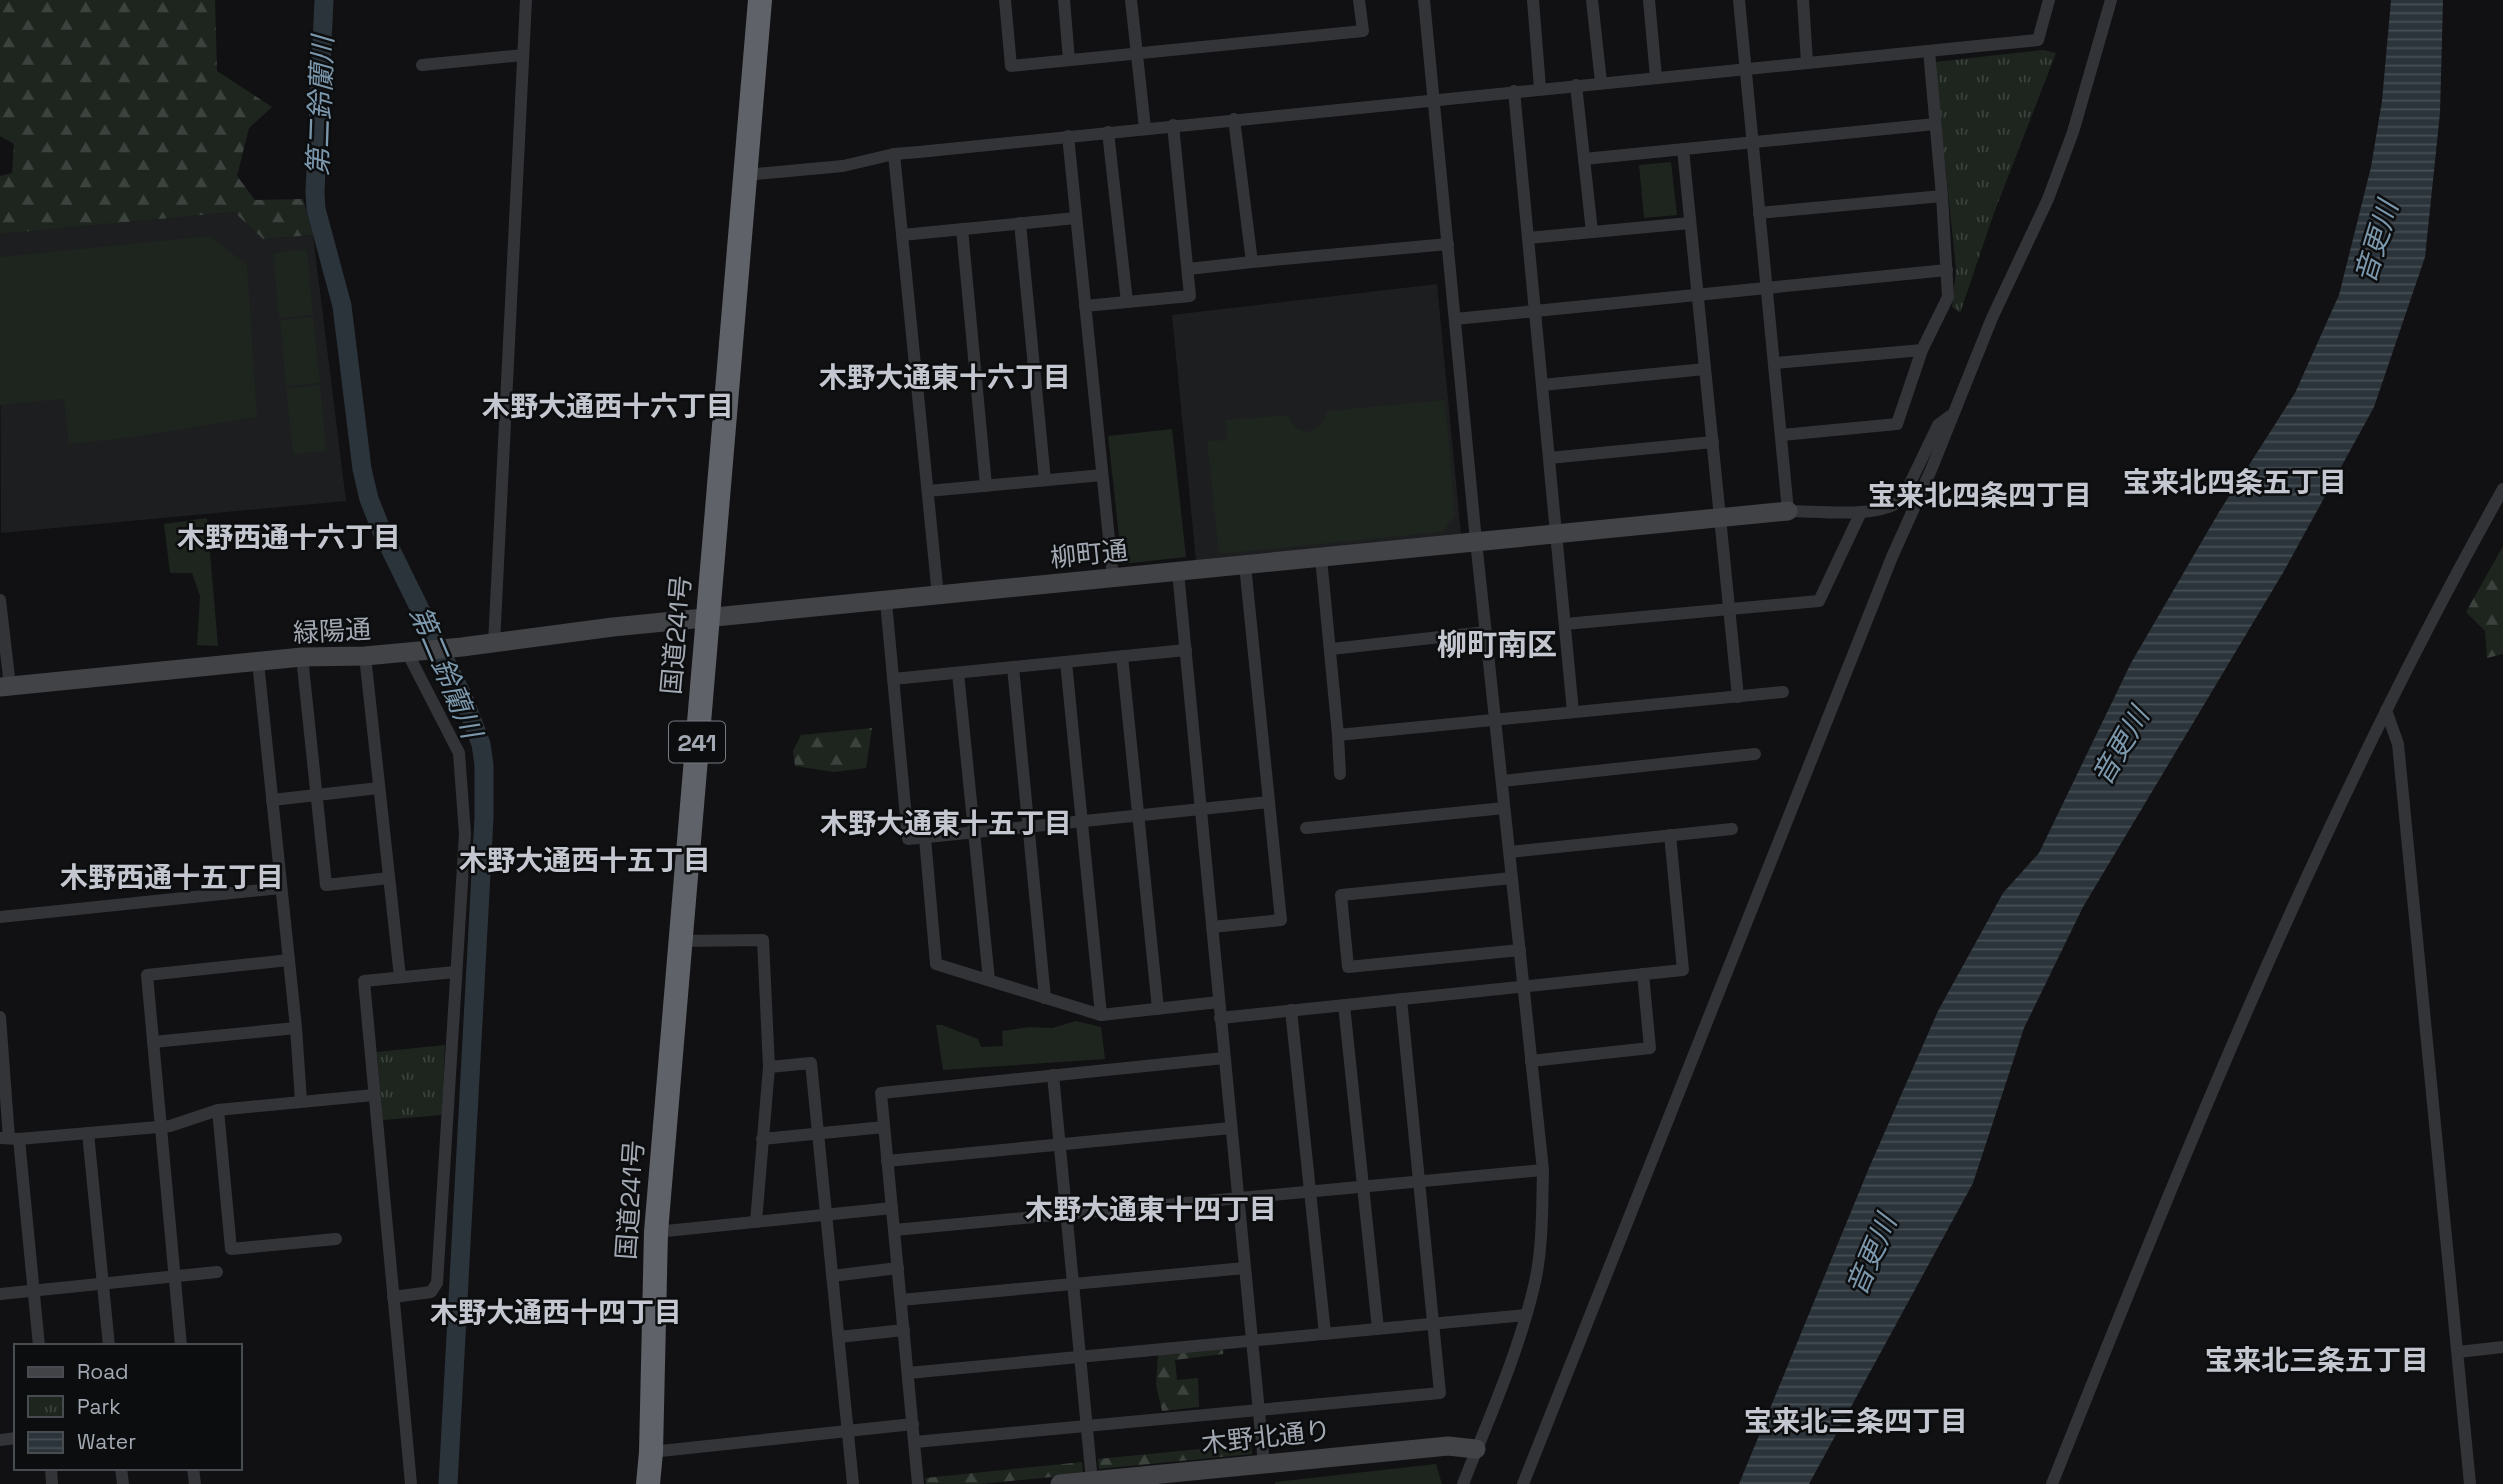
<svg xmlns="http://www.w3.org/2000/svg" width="2503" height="1484" font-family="'Space Grotesk','Noto Sans JP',sans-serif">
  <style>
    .built { fill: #1d1e20 }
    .grass { fill: #1e251f }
    .forest { fill: url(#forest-firs) }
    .park { fill: url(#park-tufts) }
    .water { fill: url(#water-rules) }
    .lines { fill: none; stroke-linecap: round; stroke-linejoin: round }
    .river { stroke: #2c343b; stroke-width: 19 }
    .street { stroke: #333438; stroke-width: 12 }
    .secondary { stroke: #414347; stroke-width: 19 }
    .highway { stroke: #5f6268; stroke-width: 24 }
    .labels { text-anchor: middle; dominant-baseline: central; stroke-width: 5; stroke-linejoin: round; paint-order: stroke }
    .shield { fill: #0c0d0e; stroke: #767a82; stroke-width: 2 }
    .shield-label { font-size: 24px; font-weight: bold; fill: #a3a9b3 }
    .street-label { font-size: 26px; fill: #a3a9b3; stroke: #0c0d0e }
    .water-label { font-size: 28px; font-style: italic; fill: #7c98ad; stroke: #0c0d0e }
    .neighbourhood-label { font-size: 28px; font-weight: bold; fill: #c4c7cf; stroke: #0c0d0e }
    .quarter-label { font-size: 30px; font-weight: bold; fill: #c4c7cf; stroke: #0c0d0e }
  </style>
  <defs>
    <pattern id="forest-firs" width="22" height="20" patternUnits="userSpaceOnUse" patternTransform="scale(1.75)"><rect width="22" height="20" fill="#1e251f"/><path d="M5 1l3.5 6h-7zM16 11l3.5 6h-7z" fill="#3c423d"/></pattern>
    <pattern id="park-tufts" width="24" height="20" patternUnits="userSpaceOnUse" patternTransform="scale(1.75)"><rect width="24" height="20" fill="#1e251f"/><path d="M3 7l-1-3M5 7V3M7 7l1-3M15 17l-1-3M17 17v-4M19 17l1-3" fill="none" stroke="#3c423d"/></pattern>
    <pattern id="water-rules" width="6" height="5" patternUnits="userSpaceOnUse" patternTransform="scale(1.75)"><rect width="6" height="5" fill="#2c343b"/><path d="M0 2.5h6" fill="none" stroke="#474f55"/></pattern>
  </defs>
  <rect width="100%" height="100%" fill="#111113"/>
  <g class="built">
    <polygon points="234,212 263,239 313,235 346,501 1,533 0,234"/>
    <polygon points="1437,284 1461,534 1196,561 1172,315"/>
  </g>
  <g class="grass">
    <polygon points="1671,162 1677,215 1644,218 1639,165"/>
    <polygon points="210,236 247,265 257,417 126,438 69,444 64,399 0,405 0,257"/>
    <polygon points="307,249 313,315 279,318 273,253"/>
    <polygon points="313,317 320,383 286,386 280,320"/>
    <polygon points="320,385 326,451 293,454 286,388"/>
    <path d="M1445,400L1455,515L1442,532L1219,554L1207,441L1227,440L1225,420L1288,415C1297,440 1320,435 1327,411Z"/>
    <polygon points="1172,429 1186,557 1122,564 1108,436"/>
    <polygon points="207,518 218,646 197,645 200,596 192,573 170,573 164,524"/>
    <polygon points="1076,1021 1101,1027 1105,1059 943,1070 936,1025 942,1025 978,1039 981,1047 1003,1046 1002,1031 1029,1027 1052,1028"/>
    <polygon points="1436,1464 1442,1484 1275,1484 1275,1482"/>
  </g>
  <g class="forest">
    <polygon points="0,0 215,0 217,71 272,107 249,128 237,176 255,200 303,199 313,235 263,239 234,212 0,234 0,176 12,173 14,144 0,136"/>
    <polygon points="2503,546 2503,654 2487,658 2485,631 2466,612"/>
    <polygon points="872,728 866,768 834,772 795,766 793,751 801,735"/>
    <polygon points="1224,1346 1223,1354 1175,1360 1177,1380 1198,1378 1199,1407 1162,1411 1156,1385 1158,1354"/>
    <polygon points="1251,1444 1252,1454 1099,1469 1098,1459"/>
    <polygon points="1082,1462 1083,1474 980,1484 926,1484 925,1478"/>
  </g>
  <g class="park">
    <polygon points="2043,50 2056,53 1994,213 1960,313 1952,307 1956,270 1935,62"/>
    <polygon points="445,1045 442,1115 383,1120 377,1052"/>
  </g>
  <polygon class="water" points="2391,0 2443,0 2440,113 2425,257 2374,407 2284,571 2083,907 2024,1028 1973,1183 1809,1484 1739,1484 1869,1168 1938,1011 2003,893 2039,853 2131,663 2219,512 2295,393 2339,295 2371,167 2382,101"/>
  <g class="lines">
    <polyline class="river" points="324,0 315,192 316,209 342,306 362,469 369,499 383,534 463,697 481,744 484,765 484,818 448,1484"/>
    <g class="street">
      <polyline points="1005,0 1011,66 1363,31 1359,0"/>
      <polyline points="1064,0 1069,60"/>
      <polyline points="1131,0 1145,128"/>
      <path d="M1424,0L1476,541L1543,1170C1542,1207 1543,1245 1535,1282C1519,1352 1489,1418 1463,1484"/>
      <polyline points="1533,0 1540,88"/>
      <polyline points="1592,0 1601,82"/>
      <polyline points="1649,0 1656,77"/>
      <path d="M1739,0L1788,511C1820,511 1877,519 1902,500L1938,425L1950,416"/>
      <polyline points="1803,0 1807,62"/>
      <polyline points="422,65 523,55"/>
      <polyline points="1576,85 1592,232"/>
      <polyline points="1514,91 1573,712"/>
      <polyline points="1234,119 1252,262 1448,244"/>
      <polyline points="1108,132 1127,302"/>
      <polyline points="1068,136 1113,578"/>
      <polyline points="1683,149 1738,697"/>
      <polyline points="894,154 938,596"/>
      <polyline points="1584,159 1935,124"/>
      <polyline points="745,175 843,166 894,154 919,152 2038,40 2049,0"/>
      <polyline points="1759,213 1942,196"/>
      <polyline points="1020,223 1045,480"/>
      <polyline points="962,229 986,486"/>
      <polyline points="902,235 1076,218"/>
      <polyline points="1528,238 1690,223"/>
      <polyline points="1188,269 1252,262"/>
      <polyline points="1085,306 1190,296 1173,125"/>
      <polyline points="1455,319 1947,270"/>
      <polyline points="1774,363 1922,350"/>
      <polyline points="1542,385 1705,369"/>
      <polyline points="1782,435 1897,424 1922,350 1948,297 1942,196 1929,51"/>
      <polyline points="1549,458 1713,442"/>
      <polyline points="928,491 1102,475"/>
      <polyline points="1321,558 1338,735 1783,692"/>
      <polyline points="1178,572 1264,1464"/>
      <polyline points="0,600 10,686"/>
      <polyline points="886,602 908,839 1269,802"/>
      <polyline points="1565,624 1819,601 1861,512"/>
      <polyline points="494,644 526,0"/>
      <polyline points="1331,649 1486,632"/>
      <polyline points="365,656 400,977"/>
      <polyline points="1122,656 1158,1009"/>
      <polyline points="302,657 326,885 389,878"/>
      <polyline points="258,662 296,1028 301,1101"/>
      <polyline points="1066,662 1101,1015"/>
      <polyline points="1013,667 1045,998"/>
      <polyline points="958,673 989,980"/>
      <polyline points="893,679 1186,650"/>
      <polyline points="2386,710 2398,744 2470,1484"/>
      <polyline points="1338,735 1340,774"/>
      <polyline points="1502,781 1755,754"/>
      <polyline points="272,800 379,788"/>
      <polyline points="1306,828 1504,808"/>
      <polyline points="925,838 936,964 1101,1015 1219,1002"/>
      <polyline points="1510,852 1732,829"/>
      <polyline points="1512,878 1341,895 1348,967 1520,950"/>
      <polyline points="0,917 281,888"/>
      <polyline points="1212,927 1281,920 1245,565"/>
      <polyline points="680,941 763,940 769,1067 756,1222"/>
      <polyline points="1344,1005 1378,1329"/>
      <polyline points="1291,1010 1325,1334"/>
      <polyline points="0,1017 9,1138"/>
      <polyline points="1220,1018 1683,970 1670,835"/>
      <polyline points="153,1042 296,1028"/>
      <polyline points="1531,1061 1650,1048 1643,974"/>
      <polyline points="769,1067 811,1063 853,1484"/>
      <polyline points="1053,1075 1092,1481"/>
      <polyline points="218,1110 231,1249 336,1239"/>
      <polyline points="88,1133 109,1346"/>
      <polyline points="0,1138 19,1139 170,1126 218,1110 374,1095"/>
      <polyline points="19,1139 39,1346"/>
      <polyline points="762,1139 884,1127"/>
      <polyline points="887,1161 1231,1128"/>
      <polyline points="894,1230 1543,1170"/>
      <polyline points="656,1232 892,1208"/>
      <polyline points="832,1276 898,1268"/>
      <polyline points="0,1294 217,1272"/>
      <polyline points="393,1297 431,1292 437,1283 465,834 459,753 407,652"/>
      <polyline points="901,1300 1245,1268"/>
      <polyline points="839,1337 904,1330"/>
      <polyline points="181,1346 147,975 289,960"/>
      <polyline points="2458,1352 2503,1347"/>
      <polyline points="908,1373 1526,1315"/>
      <polyline points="0,1440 16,1438"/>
      <polyline points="915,1442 1440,1393 1401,999"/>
      <polyline points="651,1452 913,1424"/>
      <polyline points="51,1468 52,1484"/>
      <polyline points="121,1468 123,1484"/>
      <polyline points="193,1468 195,1484"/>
      <polyline points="411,1484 364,981 455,972"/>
      <polyline points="918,1484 881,1093 1224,1058"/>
      <polyline points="1523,1484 1892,557 1931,470 1992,318 2048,199 2073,132 2111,0"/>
      <path d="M2052,1484C2187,1146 2324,807 2503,489"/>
    </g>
    <g class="secondary">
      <polyline points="0,687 302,657 365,656 462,647 613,627 1788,511"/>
      <polyline points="1060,1484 1448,1446 1476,1449"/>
    </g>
    <polyline class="highway" points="648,1484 651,1452 656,1232 760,0"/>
  </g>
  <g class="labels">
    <rect class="shield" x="669" y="721.5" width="56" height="41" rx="5"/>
    <g class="shield-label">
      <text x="697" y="742">241</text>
    </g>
    <g class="street-label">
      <text transform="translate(1089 554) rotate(-6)">柳町通</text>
      <text transform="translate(332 631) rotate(-3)">緑陽通</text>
      <text transform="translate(676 635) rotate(-85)">国道241号</text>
      <text transform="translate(630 1200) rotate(-86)">国道241号</text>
      <text transform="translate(1266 1437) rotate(-6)">木野北通り</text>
    </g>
    <g class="water-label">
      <text transform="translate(320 106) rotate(-88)">第二鈴蘭川</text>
      <text transform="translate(2376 242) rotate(-73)">音更川</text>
      <text transform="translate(446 672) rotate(67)">第二鈴蘭川</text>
      <text transform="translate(2120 746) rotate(-60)">音更川</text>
      <text transform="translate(1871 1255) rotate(-67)">音更川</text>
    </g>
    <g class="neighbourhood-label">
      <text x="945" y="377">木野大通東十六丁目</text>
      <text x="608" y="406">木野大通西十六丁目</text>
      <text x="2235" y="482">宝来北四条五丁目</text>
      <text x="1980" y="495">宝来北四条四丁目</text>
      <text x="289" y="537">木野西通十六丁目</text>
      <text x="946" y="823">木野大通東十五丁目</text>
      <text x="585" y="860">木野大通西十五丁目</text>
      <text x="172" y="877">木野西通十五丁目</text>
      <text x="1151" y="1209">木野大通東十四丁目</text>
      <text x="556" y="1312">木野大通西十四丁目</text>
      <text x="2317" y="1360">宝来北三条五丁目</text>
      <text x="1856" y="1421">宝来北三条四丁目</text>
    </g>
    <g class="quarter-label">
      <text x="1497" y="644">柳町南区</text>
    </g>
  </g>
  <rect x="14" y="1344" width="228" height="126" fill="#0c0d0e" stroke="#484b50" stroke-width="2"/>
  <rect x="28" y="1367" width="35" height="10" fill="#414347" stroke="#484b50" stroke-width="2"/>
  <text x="77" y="1379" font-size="21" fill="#a3a9b3">Road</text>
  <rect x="28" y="1396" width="35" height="21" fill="url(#park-tufts)" stroke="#484b50" stroke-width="2"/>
  <text x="77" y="1414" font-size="21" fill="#a3a9b3">Park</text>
  <rect x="28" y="1432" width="35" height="21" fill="url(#water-rules)" stroke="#484b50" stroke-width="2"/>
  <text x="77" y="1449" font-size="21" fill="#a3a9b3">Water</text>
</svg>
